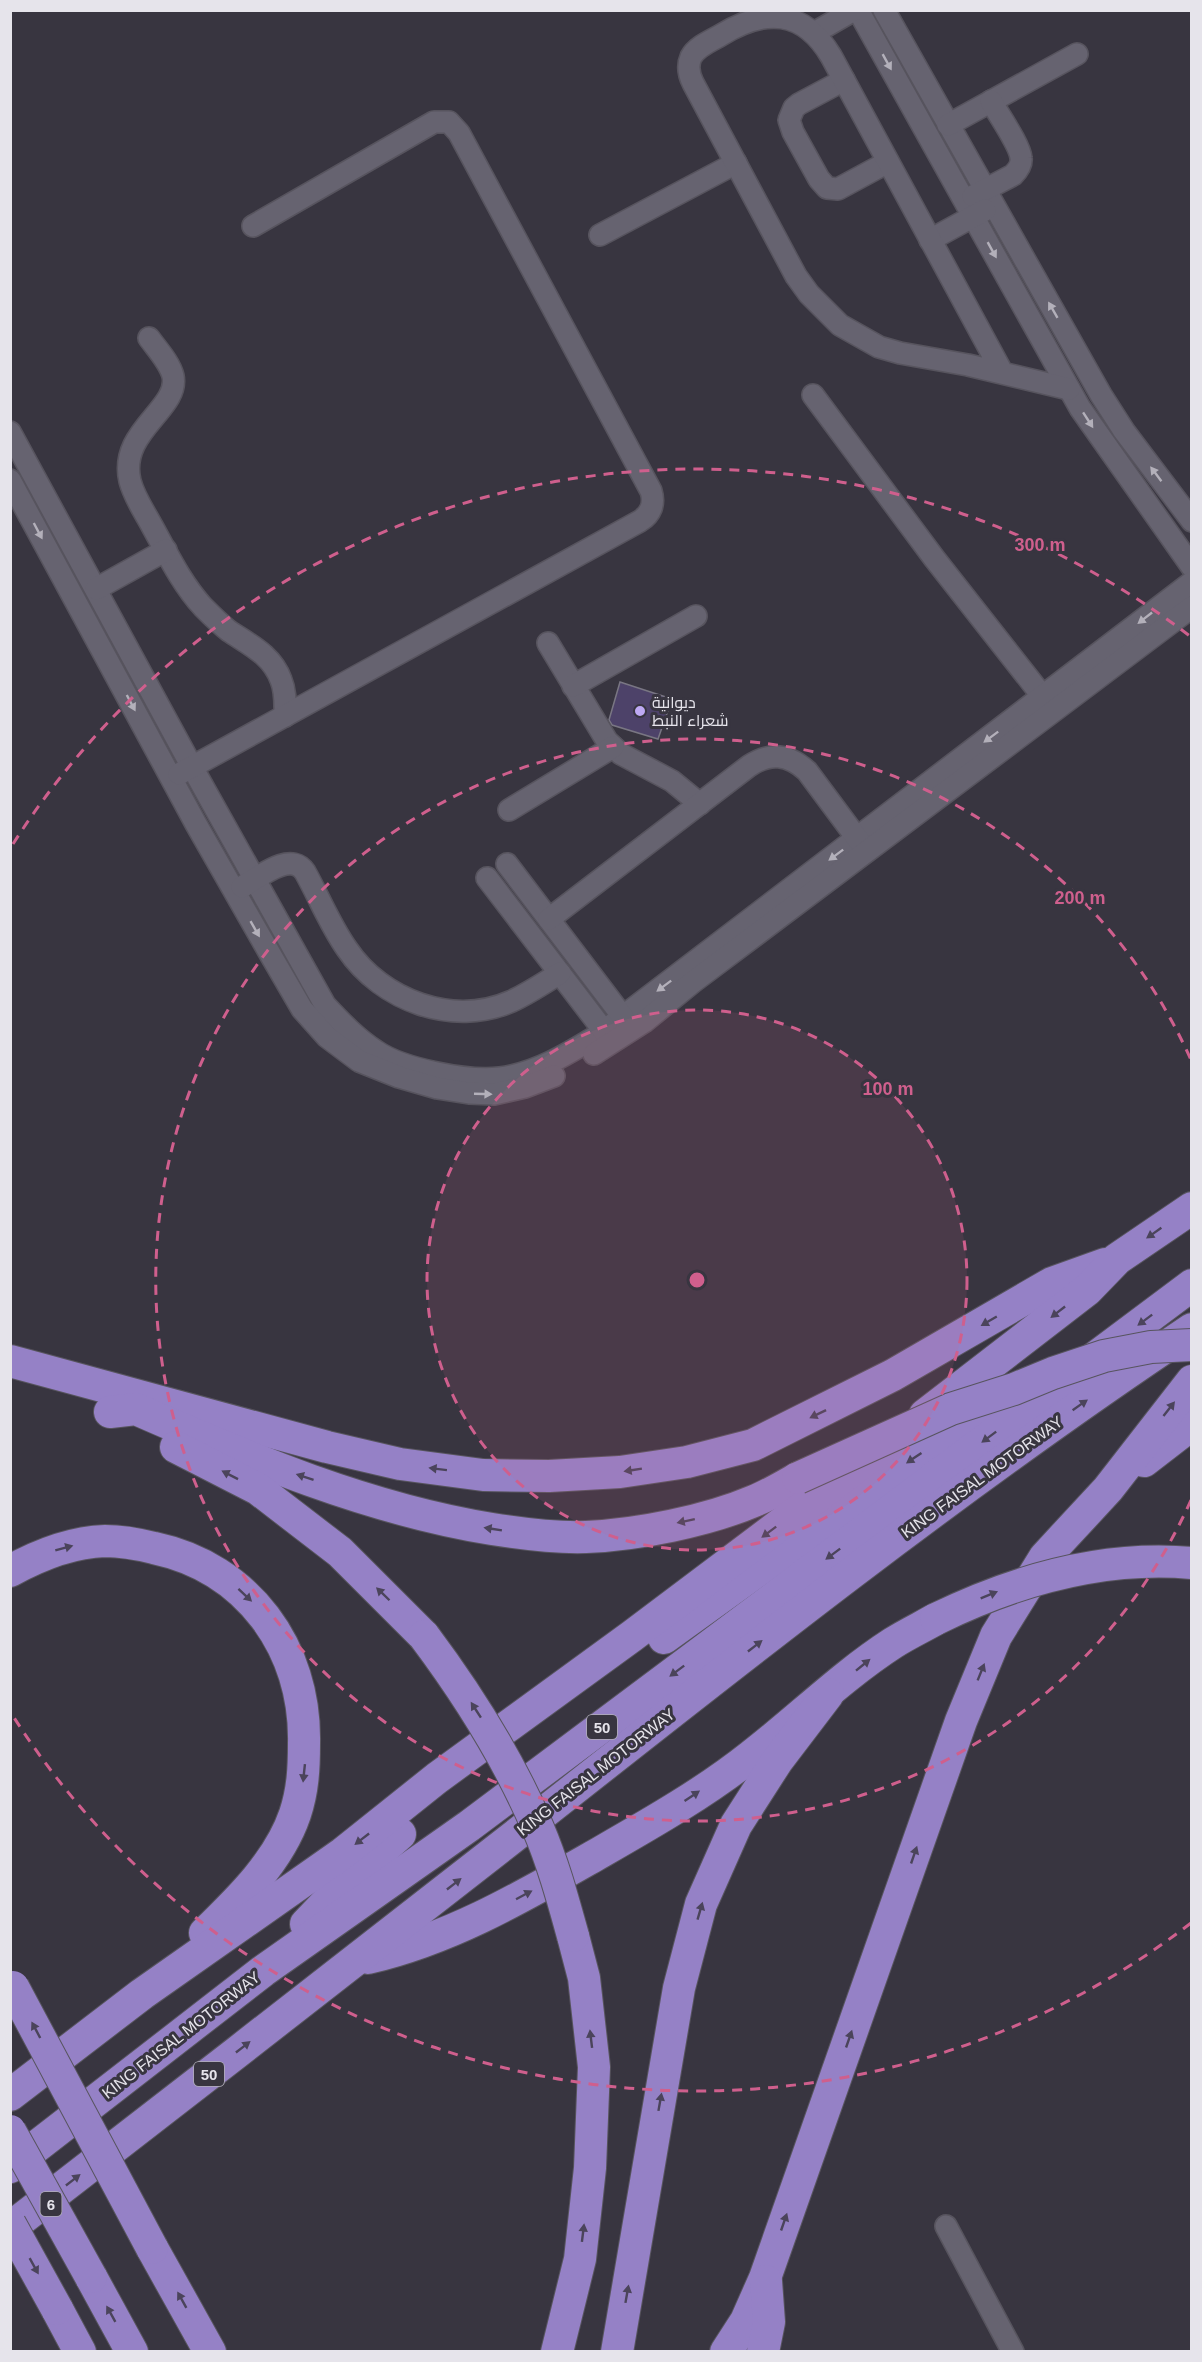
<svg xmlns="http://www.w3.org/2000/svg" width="1202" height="2362" font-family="Helvetica,Cairo,sans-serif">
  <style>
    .building { fill: #4d4269; stroke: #797683; stroke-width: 1.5 }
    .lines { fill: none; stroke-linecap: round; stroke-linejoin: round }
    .minor-casing { stroke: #57545e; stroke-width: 24 }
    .highway-casing { stroke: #57545e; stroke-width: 34 }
    .minor { stroke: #666370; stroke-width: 21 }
    .highway { stroke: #9581c6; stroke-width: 32 }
    .highway-bridge-casing { stroke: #57545e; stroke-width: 34; stroke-linecap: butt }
    .highway-bridge { stroke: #9581c6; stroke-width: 32 }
    .oneway { fill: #b3b0ba }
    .oneway2 { fill: #4b445b }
    .ring { fill: none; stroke: #cf5f8d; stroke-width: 3; stroke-dasharray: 10 8 }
    .poi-dot { fill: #bea9f4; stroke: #383540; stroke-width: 2 }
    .labels { text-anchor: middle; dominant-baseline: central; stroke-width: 6; stroke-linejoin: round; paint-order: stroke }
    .shield { fill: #383540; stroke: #b2b0b8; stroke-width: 1.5 }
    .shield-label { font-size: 15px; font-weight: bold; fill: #e6e4eb }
    .poi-label { font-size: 16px; fill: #e6e4eb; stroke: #383540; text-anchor: start }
    .street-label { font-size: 16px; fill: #e6e4eb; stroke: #383540 }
    .centre { fill: #cf5f8d; stroke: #383540; stroke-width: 3 }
    .ring-label { font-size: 18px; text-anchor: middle; font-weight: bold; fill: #cf5f8d; stroke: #383540; stroke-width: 6; stroke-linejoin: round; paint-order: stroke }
  </style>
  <rect width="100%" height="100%" fill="#383540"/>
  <polygon class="building" points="620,682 672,699 658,739 612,725 609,720"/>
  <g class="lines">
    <g class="minor-casing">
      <g id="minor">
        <polyline points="858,10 1080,408 1192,567"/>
        <polyline points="884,10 1101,395 1124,431 1192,521"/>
        <polyline points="814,33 854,10"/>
        <polyline points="844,80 799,104 794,108 789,120 793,132 819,179 827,188 838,189 888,162"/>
        <polyline points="948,125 1077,54"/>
        <path d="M973,196L1013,175C1018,170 1022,165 1021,158C1020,145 998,114 991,101"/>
        <polyline points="600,235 736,163"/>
        <polyline points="930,240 985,210"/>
        <path d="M149,338C157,349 170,363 173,376C180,409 118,431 130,481C134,497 144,511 152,526C167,553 181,583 203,607C211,615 220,624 229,631C250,645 272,655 281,680C286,692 285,704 285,716"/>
        <path d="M1002,372L831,56C803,9 765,8 721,35C711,41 697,46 691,57C687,66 689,75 693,83L796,276L809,294L840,325L879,347L900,353L968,365L1069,389"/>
        <polyline points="813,395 934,558 1051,707"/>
        <path d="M10,432L192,767L325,1005C341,1022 356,1038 376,1051C402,1069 468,1082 500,1078C537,1073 569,1053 600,1034L1192,582"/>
        <polyline points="10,480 196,824 273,959 302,1009 327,1037 359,1061 399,1077 437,1088 469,1093 494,1094 525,1087 554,1076"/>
        <polyline points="96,589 166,550"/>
        <polyline points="548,643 607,741 621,754 672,781 700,804"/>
        <polyline points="573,686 696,616"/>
        <path d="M179,774L640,521C651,514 655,504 651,491L459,133L449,122H434L253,226"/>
        <polyline points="509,810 613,747"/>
        <polyline points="507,864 623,1017"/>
        <polyline points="487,878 604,1031"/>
        <path d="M242,887C258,878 291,850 305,872C319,897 330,925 347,949C382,1001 453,1027 512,1001C529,993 544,983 560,973"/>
        <path d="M549,919L749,766C770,752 788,754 807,771L865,849"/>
        <polyline points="594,1054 644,1022 693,982 1192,607"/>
        <polyline points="946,2226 1013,2352"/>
      </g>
    </g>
    <g class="highway-casing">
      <g id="highway">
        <polyline points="10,1361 327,1447 400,1464 483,1475 549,1476 620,1472 687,1462 753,1445 893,1375 1052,1283 1105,1264"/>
        <path d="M110,1412L136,1409C250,1459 368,1509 492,1529C523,1534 555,1538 586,1537C637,1535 707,1521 754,1501C769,1495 784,1486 798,1478"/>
        <polyline points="925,1415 1087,1290 1117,1259 1192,1208"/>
        <polyline points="176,1447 258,1489 340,1552 424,1636"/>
        <polyline points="1144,1461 1192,1424"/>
        <path d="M10,1571C39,1555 71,1542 105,1541C121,1541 138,1544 154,1548C248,1568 306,1648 304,1743C304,1768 303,1790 295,1814C279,1861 240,1899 205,1933"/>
        <polyline points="664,1638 906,1464 1005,1396"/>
        <polyline points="306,1924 348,1880 400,1834"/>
        <path d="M368,1958C450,1939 522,1897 594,1856C648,1825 703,1794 751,1756C799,1719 842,1676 893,1643C907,1634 922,1627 936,1619"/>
        <polyline points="10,2095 142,1994 343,1853 437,1778 632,1636 883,1447"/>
        <polyline points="10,2167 263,1971 469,1826 1192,1285"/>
        <path d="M10,2228C179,2097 349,1966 517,1834C737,1660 958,1485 1192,1329"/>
        <polyline points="152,2248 210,2352"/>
        <polyline points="91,2277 132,2352"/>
        <polyline points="57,2309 80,2352"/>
        <polyline points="557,2352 580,2259 590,2168 594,2067 584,1978 573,1936"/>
        <polyline points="617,2352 679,1988 701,1904 736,1825 777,1761 828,1694"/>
        <polyline points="726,2352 746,2321 765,2278 961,1721 996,1636 1045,1557 1108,1489 1192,1381"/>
        <polyline points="763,2352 769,2322 766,2281"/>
      </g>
    </g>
    <use href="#minor" class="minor"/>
    <use href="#highway" class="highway"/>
    <g class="highway-bridge-casing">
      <g id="highway-bridge">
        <polyline points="798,1478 951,1409 1014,1389 1053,1373 1104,1356 1151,1347 1192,1345"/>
        <path d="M936,1619C1016,1580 1102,1555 1192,1563"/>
        <path d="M424,1636C469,1696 508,1758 538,1828C553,1863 563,1900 573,1936"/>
        <polyline points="13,1987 152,2248"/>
        <polyline points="10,2131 91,2277"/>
        <polyline points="10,2224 57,2309"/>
      </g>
    </g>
    <use href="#highway-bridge" class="highway-bridge"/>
  </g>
  <defs><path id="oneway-solid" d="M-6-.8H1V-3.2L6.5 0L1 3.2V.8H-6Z" transform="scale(1.5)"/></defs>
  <g class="oneway">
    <use href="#oneway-solid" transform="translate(887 62) rotate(61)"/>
    <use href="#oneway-solid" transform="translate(992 250) rotate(61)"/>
    <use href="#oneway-solid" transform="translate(1053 310) rotate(-120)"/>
    <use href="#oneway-solid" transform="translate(1088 420) rotate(57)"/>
    <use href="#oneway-solid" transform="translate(1156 474) rotate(-127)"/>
    <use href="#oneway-solid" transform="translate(38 531) rotate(62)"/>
    <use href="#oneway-solid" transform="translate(1145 618) rotate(142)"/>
    <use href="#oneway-solid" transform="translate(131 703) rotate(62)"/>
    <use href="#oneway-solid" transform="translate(991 737) rotate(143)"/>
    <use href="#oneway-solid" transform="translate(836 855) rotate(143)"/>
    <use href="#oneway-solid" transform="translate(255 929) rotate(60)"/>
    <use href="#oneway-solid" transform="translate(664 986) rotate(143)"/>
    <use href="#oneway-solid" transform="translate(483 1094) rotate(2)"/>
  </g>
  <g class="oneway2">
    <use href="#oneway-solid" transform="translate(1154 1233) rotate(145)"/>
    <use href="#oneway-solid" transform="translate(1058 1312) rotate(142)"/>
    <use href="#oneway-solid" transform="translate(1145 1320) rotate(143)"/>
    <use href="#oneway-solid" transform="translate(989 1321) rotate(150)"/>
    <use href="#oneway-solid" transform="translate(1080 1405) rotate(-35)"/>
    <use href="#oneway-solid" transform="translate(1169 1409) rotate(-52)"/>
    <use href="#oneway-solid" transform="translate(818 1414) rotate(154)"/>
    <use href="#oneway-solid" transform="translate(989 1437) rotate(143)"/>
    <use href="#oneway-solid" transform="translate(914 1458) rotate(146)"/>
    <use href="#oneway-solid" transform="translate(438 1469) rotate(-173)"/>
    <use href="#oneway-solid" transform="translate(633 1470) rotate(171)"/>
    <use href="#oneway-solid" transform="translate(230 1475) rotate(-153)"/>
    <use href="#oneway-solid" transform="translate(305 1477) rotate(-162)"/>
    <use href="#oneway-solid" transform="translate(686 1521) rotate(168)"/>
    <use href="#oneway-solid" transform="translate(493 1529) rotate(-171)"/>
    <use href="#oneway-solid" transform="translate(769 1532) rotate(143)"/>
    <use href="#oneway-solid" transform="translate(64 1548) rotate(-15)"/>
    <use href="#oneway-solid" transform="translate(833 1554) rotate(143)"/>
    <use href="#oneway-solid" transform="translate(383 1594) rotate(-136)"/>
    <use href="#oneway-solid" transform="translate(245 1595) rotate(43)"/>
    <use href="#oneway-solid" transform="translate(989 1595) rotate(-22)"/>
    <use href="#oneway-solid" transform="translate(755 1646) rotate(-38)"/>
    <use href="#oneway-solid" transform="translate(863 1665) rotate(-39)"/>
    <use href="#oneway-solid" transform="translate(677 1671) rotate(143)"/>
    <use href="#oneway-solid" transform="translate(981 1672) rotate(-68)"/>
    <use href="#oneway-solid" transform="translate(476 1710) rotate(-123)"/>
    <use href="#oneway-solid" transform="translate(304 1773) rotate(96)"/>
    <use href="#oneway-solid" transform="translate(692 1796) rotate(-34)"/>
    <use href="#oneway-solid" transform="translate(362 1839) rotate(142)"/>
    <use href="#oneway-solid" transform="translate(914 1855) rotate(-71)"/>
    <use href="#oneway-solid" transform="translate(454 1884) rotate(-38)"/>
    <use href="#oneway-solid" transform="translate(524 1895) rotate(-28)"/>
    <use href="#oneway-solid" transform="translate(700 1911) rotate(-74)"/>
    <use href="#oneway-solid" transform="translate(36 2030) rotate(-118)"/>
    <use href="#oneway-solid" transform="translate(591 2039) rotate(-97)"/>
    <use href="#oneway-solid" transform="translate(849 2039) rotate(-71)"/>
    <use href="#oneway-solid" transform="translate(243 2047) rotate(-38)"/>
    <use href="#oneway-solid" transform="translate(660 2102) rotate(-80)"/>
    <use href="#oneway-solid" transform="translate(73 2180) rotate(-38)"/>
    <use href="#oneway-solid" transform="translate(784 2222) rotate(-71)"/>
    <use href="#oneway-solid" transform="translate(583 2233) rotate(-83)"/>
    <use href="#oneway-solid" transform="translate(34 2266) rotate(61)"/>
    <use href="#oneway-solid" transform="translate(627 2294) rotate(-80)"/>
    <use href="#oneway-solid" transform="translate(182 2300) rotate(-119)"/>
    <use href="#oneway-solid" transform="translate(111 2314) rotate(-119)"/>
  </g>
  <circle cx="697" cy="1280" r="270" fill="#cf5f8d" fill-opacity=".12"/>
  <g class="ring">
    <circle cx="697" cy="1280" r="270"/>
    <path d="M1191 1500A541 541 0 1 1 1191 1060"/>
    <path d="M1191 1923A811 811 0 0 1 13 1716M13 844A811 811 0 0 1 1191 637"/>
  </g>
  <circle class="poi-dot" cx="640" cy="711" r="6"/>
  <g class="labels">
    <g class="shield">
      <rect x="587" y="1715" width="30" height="24" rx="4.5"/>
      <rect x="194" y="2062" width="30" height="24" rx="4.5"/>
      <rect x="40.5" y="2192" width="21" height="24" rx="4.5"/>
    </g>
    <g class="shield-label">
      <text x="602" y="1727">50</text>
      <text x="209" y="2074">50</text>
      <text x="51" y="2204">6</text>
    </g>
    <g class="poi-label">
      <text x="652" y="702">ديوانية<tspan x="652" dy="18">شعراء النبط</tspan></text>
    </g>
    <g class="street-label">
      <text transform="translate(982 1477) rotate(-36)">KING FAISAL MOTORWAY</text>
      <text transform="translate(596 1772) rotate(-38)">KING FAISAL MOTORWAY</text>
      <text transform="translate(181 2035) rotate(-38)">KING FAISAL MOTORWAY</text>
    </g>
  </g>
  <circle cx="697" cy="1280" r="9" class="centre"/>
  <g class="ring-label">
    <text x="1040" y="551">300 m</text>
    <text x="1080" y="904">200 m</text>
    <text x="888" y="1095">100 m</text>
  </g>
  <rect width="1202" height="2362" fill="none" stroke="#e6e4eb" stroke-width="24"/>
</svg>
